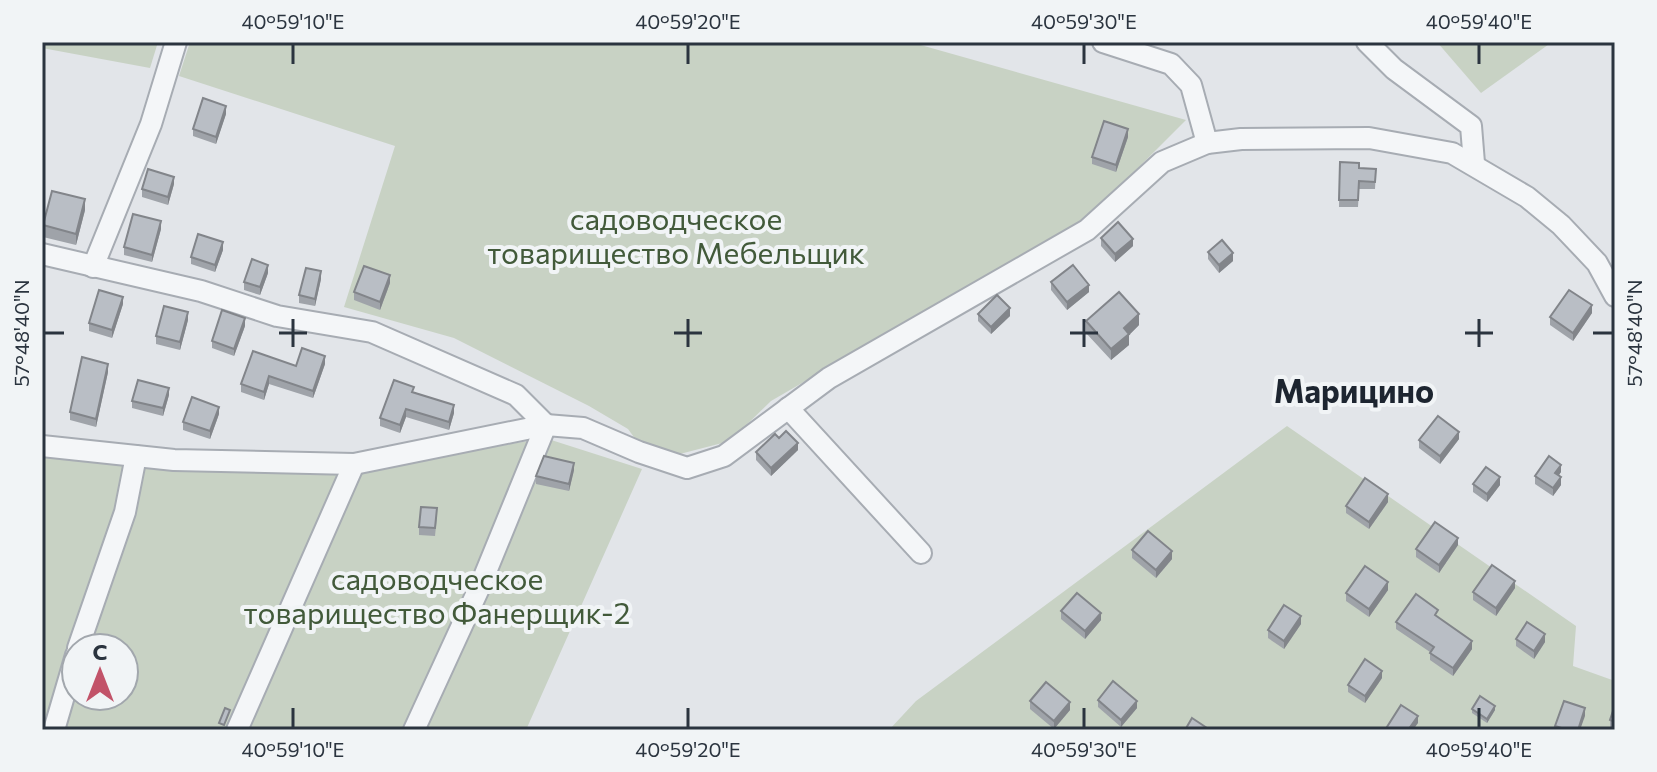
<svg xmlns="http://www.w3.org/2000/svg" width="1657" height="772" font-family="Commissioner,sans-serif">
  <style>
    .green { fill: #c8d2c4; fill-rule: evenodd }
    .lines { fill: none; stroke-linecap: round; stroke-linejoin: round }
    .street-casing { stroke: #a7acb3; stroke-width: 24 }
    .street { stroke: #f4f6f8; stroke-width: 20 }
    .wall { fill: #9fa3a9 }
    .shaded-wall { fill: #82858a }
    .building { fill: #b9bec5; stroke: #82858a; stroke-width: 2 }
    .ticks { fill: none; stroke: #2b343f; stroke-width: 3 }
    .labels { text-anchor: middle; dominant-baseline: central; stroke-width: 8; stroke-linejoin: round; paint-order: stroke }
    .park-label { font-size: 30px; fill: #425a3a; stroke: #f1f4f6 }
    .neighbourhood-label { font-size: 32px; font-weight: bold; fill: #1d2530; stroke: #f1f4f6 }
    .neatline { fill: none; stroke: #2b343f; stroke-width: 3 }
    .ticks-label { font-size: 20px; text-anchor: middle; fill: #2b343f }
  </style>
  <rect width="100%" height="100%" fill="#e2e5e9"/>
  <g class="green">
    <polygon points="42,42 158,42 150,68 42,48"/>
    <polygon points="190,42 910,42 1186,120 1091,215 771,401 730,441 672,456 639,444 628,429 589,406 454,338 344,307 395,146 179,76"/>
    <polygon points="1437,42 1552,42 1481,93"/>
    <polygon points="1287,426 1576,626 1573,666 1615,681 1615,730 889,730 916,701"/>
    <path d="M545,438L642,469L526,730H42V454L371,469ZM76,648H124V696H76Z"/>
  </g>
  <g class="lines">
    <g class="street-casing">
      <g id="street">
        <polyline points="1103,42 1171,64 1191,85 1207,143"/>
        <polyline points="1367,42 1394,69 1471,126 1474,163"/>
        <polyline points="42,254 201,291 277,316 372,332 516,395 546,425 481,584 414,730"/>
        <polyline points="93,267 151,124 176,42"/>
        <polyline points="788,408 921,553"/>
        <polyline points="42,446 174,460 354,464 546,425 583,428 639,452 687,468 724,456 829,378 1087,230 1162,162 1207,143 1241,139 1369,138 1452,153 1527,197 1561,225 1597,263 1615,296"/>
        <polyline points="78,648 125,512 136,456"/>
        <polyline points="54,730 76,655"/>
        <polyline points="237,730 354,464"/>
      </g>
    </g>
    <use href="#street" class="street"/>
  </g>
  <g class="wall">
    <polygon points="226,114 216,144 193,136 193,129"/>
    <polygon points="1128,137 1116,172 1092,164 1092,157"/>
    <polygon points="1340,162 1359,168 1376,169 1375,189 1359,189 1358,207 1339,207"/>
    <polygon points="174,184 168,205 142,197 142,189"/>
    <polygon points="85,210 76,245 43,237 43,225"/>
    <polygon points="161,229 152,262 124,255 124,247"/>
    <polygon points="1101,238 1133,246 1115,262 1101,246"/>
    <polygon points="223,250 215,272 191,264 191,257"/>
    <polygon points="1208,252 1233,261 1219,273 1208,259"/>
    <polygon points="268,273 260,295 244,290 244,282"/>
    <polygon points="321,279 315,306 299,303 299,295"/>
    <polygon points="1051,282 1089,292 1067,310 1051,290"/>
    <polygon points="390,283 380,310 354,300 354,292"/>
    <polygon points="123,304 112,338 89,331 89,323"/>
    <polygon points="1592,313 1573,341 1550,325 1550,317"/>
    <polygon points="978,314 1010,316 991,334 978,321"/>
    <polygon points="188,320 180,350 156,344 156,336"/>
    <polygon points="1086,321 1139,325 1129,335 1129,345 1111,360 1086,333"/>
    <polygon points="245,326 234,356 212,348 212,341"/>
    <polygon points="325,364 313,398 269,384 264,400 241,392 241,384 296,366"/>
    <polygon points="108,372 96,427 70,420 70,412"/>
    <polygon points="414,393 454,413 449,430 406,417 400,433 380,426 380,418"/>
    <polygon points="169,395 163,416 132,408 132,401"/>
    <polygon points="219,414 210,439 183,430 183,422"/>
    <polygon points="779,438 798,450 771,476 756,460 756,452"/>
    <polygon points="1459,439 1440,464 1419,448 1419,440"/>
    <polygon points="574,470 569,491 536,484 536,476"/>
    <polygon points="1561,472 1558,476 1561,485 1553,496 1535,484 1535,476"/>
    <polygon points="1473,484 1500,485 1487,502 1473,492"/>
    <polygon points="1388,502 1369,529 1346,513 1346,506"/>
    <polygon points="437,516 435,536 419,535 419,527"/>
    <polygon points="1458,545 1439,573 1416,557 1416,549"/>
    <polygon points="1132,550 1172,559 1156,578 1132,558"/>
    <polygon points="1515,588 1496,616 1473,600 1473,592"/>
    <polygon points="1388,590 1369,617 1346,601 1346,593"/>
    <polygon points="1061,611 1101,620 1085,639 1061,619"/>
    <polygon points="1438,618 1472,649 1453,676 1430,660 1430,652 1396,629 1396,622"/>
    <polygon points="1301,624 1284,649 1268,638 1268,630"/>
    <polygon points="1516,639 1545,642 1534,659 1516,646"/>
    <polygon points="1382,678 1365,703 1348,692 1348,685"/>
    <polygon points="1098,700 1137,708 1121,727 1098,707"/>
    <polygon points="1030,701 1070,710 1054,729 1030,709"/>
    <polygon points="1615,705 1615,730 1610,728 1610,720"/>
    <polygon points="1472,709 1495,710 1487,723 1472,713"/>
  </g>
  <g class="shaded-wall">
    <polygon points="226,106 226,114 216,144 216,137"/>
    <polygon points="1128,129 1128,137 1116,172 1116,165"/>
    <polygon points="174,177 174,184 168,205 168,197"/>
    <polygon points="85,199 85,210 76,245 76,234"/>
    <polygon points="161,221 161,229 152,262 152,255"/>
    <polygon points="1133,239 1133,246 1115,262 1115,254"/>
    <polygon points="223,242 223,250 215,272 215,265"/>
    <polygon points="1233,253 1233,261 1219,273 1219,265"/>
    <polygon points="268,265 268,273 260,295 260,287"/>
    <polygon points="321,271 321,279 315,306 315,299"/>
    <polygon points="390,275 390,283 380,310 380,302"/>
    <polygon points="1089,285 1089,292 1067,310 1067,302"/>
    <polygon points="123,297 123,304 112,338 112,330"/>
    <polygon points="1592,305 1592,313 1573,341 1573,333"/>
    <polygon points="1010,308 1010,316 991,334 991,327"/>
    <polygon points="188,312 188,320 180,350 180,342"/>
    <polygon points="1139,314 1139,325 1129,335 1129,345 1111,360 1111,349 1124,328"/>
    <polygon points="245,318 245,326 234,356 234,349"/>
    <polygon points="325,356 325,364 313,398 313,391"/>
    <polygon points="108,364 108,372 96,427 96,419"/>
    <polygon points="269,376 269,384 264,400 264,392"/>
    <polygon points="169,388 169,395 163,416 163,408"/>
    <polygon points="454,405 454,413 449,430 449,422"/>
    <polygon points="219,407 219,414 210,439 210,431"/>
    <polygon points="406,409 406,417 400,433 400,425"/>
    <polygon points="1459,432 1459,439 1440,464 1440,456"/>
    <polygon points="798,443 798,450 771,476 771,468"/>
    <polygon points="574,463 574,470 569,491 569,484"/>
    <polygon points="1561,465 1561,472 1555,481 1555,473"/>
    <polygon points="1500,477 1500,485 1487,502 1487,494"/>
    <polygon points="1561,477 1561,485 1553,496 1553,488"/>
    <polygon points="1388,494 1388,502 1369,529 1369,522"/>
    <polygon points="1458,538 1458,545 1439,573 1439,565"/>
    <polygon points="1172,551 1172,559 1156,578 1156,570"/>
    <polygon points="1515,581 1515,588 1496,616 1496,608"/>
    <polygon points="1388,582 1388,590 1369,617 1369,609"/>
    <polygon points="1101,613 1101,620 1085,639 1085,631"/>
    <polygon points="1301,616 1301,624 1284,649 1284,641"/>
    <polygon points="1545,634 1545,642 1534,659 1534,651"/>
    <polygon points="1472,641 1472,649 1453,676 1453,668"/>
    <polygon points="1382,671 1382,678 1365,703 1365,696"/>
    <polygon points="1137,701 1137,708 1121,727 1121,720"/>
    <polygon points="1070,702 1070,710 1054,729 1054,721"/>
    <polygon points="1495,706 1495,710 1487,723 1487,719"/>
    <polygon points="1585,708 1585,716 1580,730 1578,730"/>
    <polygon points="1418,716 1418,723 1413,730 1408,730"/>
  </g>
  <g class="building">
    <polygon points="203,98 226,106 216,137 193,129"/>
    <polygon points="1104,121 1128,129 1116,165 1092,157"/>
    <polygon points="1340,162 1359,163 1359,168 1376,169 1375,182 1359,181 1358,200 1339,200"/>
    <polygon points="148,169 174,177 168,197 142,189"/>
    <polygon points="52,191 85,199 76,234 43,225"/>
    <polygon points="133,214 161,221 152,255 124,247"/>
    <polygon points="1118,222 1133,239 1115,254 1101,238"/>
    <polygon points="198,234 223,242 215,265 191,257"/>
    <polygon points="1222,240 1233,253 1219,265 1208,252"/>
    <polygon points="252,259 268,265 260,287 244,282"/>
    <polygon points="1073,265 1089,285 1067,302 1051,282"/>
    <polygon points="364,266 390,275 380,302 354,292"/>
    <polygon points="306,268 321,271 315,299 299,295"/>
    <polygon points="99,290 123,297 112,330 89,323"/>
    <polygon points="1569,290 1592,305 1573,333 1550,317"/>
    <polygon points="1119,292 1139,314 1124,328 1129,334 1111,349 1086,321"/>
    <polygon points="997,295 1010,308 991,327 978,314"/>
    <polygon points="164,306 188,312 180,342 156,336"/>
    <polygon points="222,310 245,318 234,349 212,341"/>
    <polygon points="302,348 325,356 313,391 269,376 264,392 241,384 253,351 296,366"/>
    <polygon points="82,357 108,364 96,419 70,412"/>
    <polygon points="138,380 169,388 163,408 132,401"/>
    <polygon points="394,380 414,387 412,392 454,405 449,422 406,409 400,425 380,418"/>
    <polygon points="192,397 219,407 210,431 183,422"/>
    <polygon points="1438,416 1459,432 1440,456 1419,440"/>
    <polygon points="786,431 798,443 771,468 756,452 775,434 779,438"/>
    <polygon points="544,456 574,463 569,484 536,476"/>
    <polygon points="1549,456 1561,465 1555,473 1561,477 1553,488 1535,476"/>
    <polygon points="1486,467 1500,477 1487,494 1473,484"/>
    <polygon points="1365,478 1388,494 1369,522 1346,506"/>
    <polygon points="421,507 437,508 435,528 419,527"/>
    <polygon points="1435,522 1458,538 1439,565 1416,549"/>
    <polygon points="1148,531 1172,551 1156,570 1132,550"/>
    <polygon points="1492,565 1515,581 1496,608 1473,592"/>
    <polygon points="1365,566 1388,582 1369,609 1346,593"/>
    <polygon points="1077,593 1101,613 1085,631 1061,611"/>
    <polygon points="1416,594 1438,610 1435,615 1472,641 1453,668 1430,653 1434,647 1396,622"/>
    <polygon points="1284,605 1301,616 1284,641 1268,630"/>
    <polygon points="1527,622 1545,634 1534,651 1516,639"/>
    <polygon points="1365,659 1382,671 1365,696 1348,685"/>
    <polygon points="1113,681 1137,701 1121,720 1098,700"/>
    <polygon points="1046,682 1070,702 1054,721 1030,701"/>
    <polygon points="1480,696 1495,706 1487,719 1472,709"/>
    <polygon points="1564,701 1585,708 1578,730 1568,730 1555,726"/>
    <polygon points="1401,705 1418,716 1408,730 1385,730"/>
    <polygon points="1615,705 1615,722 1610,720"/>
    <polygon points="225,708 230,710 224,725 219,723"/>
    <polygon points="1192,718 1210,730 1185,730"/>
  </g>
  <path class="ticks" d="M293,44V64M688,44V64M1084,44V64M1479,44V64M293,319V347M688,319V347M1084,319V347M1479,319V347M44,333H64M279,333H307M674,333H702M1070,333H1098M1465,333H1493M1593,333H1613M293,708V728M688,708V728M1084,708V728M1479,708V728"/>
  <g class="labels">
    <g class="park-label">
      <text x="676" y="217">садоводческое<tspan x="676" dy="34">товарищество Мебельщик</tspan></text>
      <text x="437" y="577">садоводческое<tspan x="437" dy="34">товарищество Фанерщик-2</tspan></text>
    </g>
    <g class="neighbourhood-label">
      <text x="1354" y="390">Марицино</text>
    </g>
  </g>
  <rect width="1657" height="772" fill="none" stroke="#f1f4f6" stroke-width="88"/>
  <g transform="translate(100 672)"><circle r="38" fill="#f1f4f6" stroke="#a2a7ad" stroke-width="2"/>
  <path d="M0-6L14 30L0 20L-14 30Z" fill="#c25369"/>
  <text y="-12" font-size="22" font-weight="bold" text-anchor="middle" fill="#2b343f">С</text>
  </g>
  <rect x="44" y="44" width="1569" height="684" class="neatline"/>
  <g class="ticks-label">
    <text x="293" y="29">40°59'10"E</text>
    <text x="688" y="29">40°59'20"E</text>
    <text x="1084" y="29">40°59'30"E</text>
    <text x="1479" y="29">40°59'40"E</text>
    <text transform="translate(22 333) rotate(-90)" y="7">57°48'40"N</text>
    <text transform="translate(1635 333) rotate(-90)" y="7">57°48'40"N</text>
    <text x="293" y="757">40°59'10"E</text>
    <text x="688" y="757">40°59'20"E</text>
    <text x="1084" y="757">40°59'30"E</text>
    <text x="1479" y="757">40°59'40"E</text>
  </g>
</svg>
